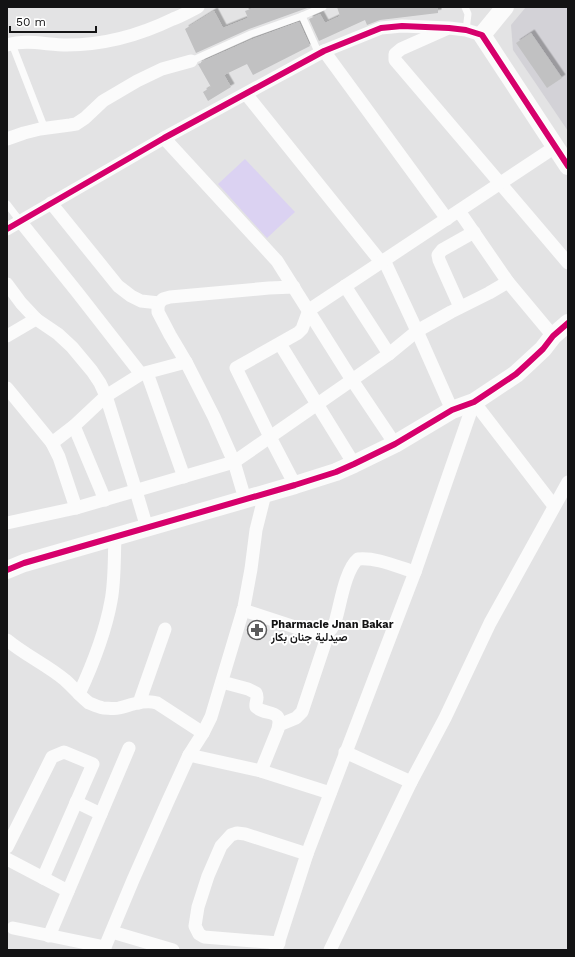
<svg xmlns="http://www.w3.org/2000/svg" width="575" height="957" font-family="'Work Sans',Vazirmatn,sans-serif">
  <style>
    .built { fill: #d3d2d7 }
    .green { fill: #dbd2f2 }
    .building { fill: #c1c1c2; filter: url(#shadow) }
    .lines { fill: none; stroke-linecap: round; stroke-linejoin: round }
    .lane { stroke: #fbfbfb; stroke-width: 7 }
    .street { stroke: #fbfbfb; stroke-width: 13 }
    .secondary { stroke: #fbfbfb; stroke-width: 18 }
    .cycleway-casing { stroke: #fff; stroke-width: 8 }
    .cycleway { stroke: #d6006c; stroke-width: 6 }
    .labels { text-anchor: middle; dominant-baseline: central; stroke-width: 4; stroke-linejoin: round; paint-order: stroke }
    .poi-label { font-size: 11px; font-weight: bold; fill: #131314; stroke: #fff; text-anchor: start }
  </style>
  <defs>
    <filter id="shadow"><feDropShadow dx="3.5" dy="-3.5" stdDeviation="0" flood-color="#0004"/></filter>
  </defs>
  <rect width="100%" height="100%" fill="#e3e3e4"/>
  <polygon class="built" points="526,7 568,7 568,131 513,50 511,25"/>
  <polygon class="green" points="245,159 295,212 267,238 218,184"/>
  <g class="building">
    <polygon points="256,7 310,7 249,29 196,53 185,29 214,11 223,28 248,18 245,11"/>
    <polygon points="337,7 438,7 438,13 380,20 367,25 365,20 319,41 309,19 320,14 325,23 340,16"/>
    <polygon points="299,22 310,46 253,75 247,64 224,75 231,87 208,101 203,92 211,87 198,64 201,63 201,62 253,39"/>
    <polygon points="531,33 562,78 547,88 516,43"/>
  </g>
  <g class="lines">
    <g class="lane">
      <polyline points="465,7 468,14 466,30"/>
      <polyline points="302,16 319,54"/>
      <polyline points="12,44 45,129"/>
      <polyline points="191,61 251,34 302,16 323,7"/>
      <polyline points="7,204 20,221"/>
    </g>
    <g class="street">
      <polyline points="446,29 401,49 395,54 395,60 568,263"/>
      <path d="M7,45C27,39 47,45 67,45C104,45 140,35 173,19C182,16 190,11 198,7"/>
      <polyline points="324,51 447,219"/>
      <polyline points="246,94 381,262"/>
      <polyline points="164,138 277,261 352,380 395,444"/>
      <polyline points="7,139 24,133 40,129 70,125 76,124 85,118 103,101 137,81 162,69 191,61"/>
      <polyline points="51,203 118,286 131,296 141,301 159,303"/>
      <polyline points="459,211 508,282 553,336"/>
      <polyline points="20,221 77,292 141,374"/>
      <polyline points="7,229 164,138 324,51 381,28 402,26 449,28 466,30 482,35"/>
      <polyline points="384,260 417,331 452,410"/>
      <polyline points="7,284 21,303 36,319 58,334 72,347 92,371 100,383 106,396 136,491 147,528"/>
      <polyline points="345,286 389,354"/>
      <polyline points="460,307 439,260 438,255 442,250 474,232"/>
      <polyline points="7,336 36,319"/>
      <polyline points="280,344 354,464"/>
      <polyline points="147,373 184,477"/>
      <polyline points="7,388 52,443 59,457 76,508"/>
      <polyline points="474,402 554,506"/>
      <polyline points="74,426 105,500"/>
      <polyline points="52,443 74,426 106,396 141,374 186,362"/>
      <polyline points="295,485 270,437 236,368 298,333 302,329 309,310 555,147"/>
      <polyline points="245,499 234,462 214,417 186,362 170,335 158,312 158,307 159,303 163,299 170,297 269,288 294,287"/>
      <polyline points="7,523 76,508 234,462 352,380 389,354 417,331 451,312 489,293 508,282"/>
      <path d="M243,610L313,633C319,634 324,635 329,631C333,628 336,620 337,615C341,600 346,569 358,559C376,557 398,567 415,572"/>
      <path d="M7,640C25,655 47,665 65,680C73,687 80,696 89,703C94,705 98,707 103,708C108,708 114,709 119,708C131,705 145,699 157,703L203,733"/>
      <path d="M222,682L248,689L256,693C259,698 255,702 256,707C266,716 283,708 278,729L261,771"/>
      <path d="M79,694C93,664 105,634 111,601C115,580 114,558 115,537"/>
      <polyline points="139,703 165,629"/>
      <polyline points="279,725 296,718 302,712 329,631"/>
      <polyline points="345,752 411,782"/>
      <polyline points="189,755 261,771 330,793"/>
      <polyline points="76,802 101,814"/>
      <polyline points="7,847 52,757 64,752 93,764 43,878"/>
      <polyline points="7,859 68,891"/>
      <polyline points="13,928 105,947"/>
      <polyline points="112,932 173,950"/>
      <polyline points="49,936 129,748"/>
      <polyline points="279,943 204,937 199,934 195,926 198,907 208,876 221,846 231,835 237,833 245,834 307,854"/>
      <polyline points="105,950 105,947 133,880 168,801 189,755 203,733 211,717 244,607 251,569 256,530 265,494"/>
      <polyline points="276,950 307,854 415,572 474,402"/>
      <polyline points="330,950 411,782 445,718 490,623 568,482"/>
    </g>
    <g class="secondary">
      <polyline points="505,7 482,35 568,166"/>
      <polyline points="7,570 24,563 295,485 336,472 354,464 395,444 452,410 474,402 516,374 528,363 543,349 553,336 568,323"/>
    </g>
    <g class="cycleway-casing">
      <g id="cycleway">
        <polyline points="7,229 164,138 324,51 381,28 402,26 449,28 466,30 482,35 568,166"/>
        <polyline points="7,570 24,563 295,485 336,472 354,464 395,444 452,410 474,402 516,374 528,363 543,349 553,336 568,323"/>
      </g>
    </g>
    <use href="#cycleway" class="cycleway"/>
  </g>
  <defs>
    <g id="pharmacy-ring" transform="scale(1)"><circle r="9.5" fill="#fff" stroke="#5c5c5d" stroke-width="1.5"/><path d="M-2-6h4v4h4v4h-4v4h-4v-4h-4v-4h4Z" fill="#5c5c5d"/></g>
  </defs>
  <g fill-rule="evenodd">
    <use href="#pharmacy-ring" x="257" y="630"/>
  </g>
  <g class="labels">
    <g class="poi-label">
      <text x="271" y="624">Pharmacie Jnan Bakar<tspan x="271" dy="13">صيدلية جنان بكار</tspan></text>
    </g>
  </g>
  <rect width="575" height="957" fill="none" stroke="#131314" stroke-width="16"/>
  <path d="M10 26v6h86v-6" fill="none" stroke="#131314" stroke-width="2"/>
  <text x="16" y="26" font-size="12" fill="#131314" stroke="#ffffff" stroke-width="3" paint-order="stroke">50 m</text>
</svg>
